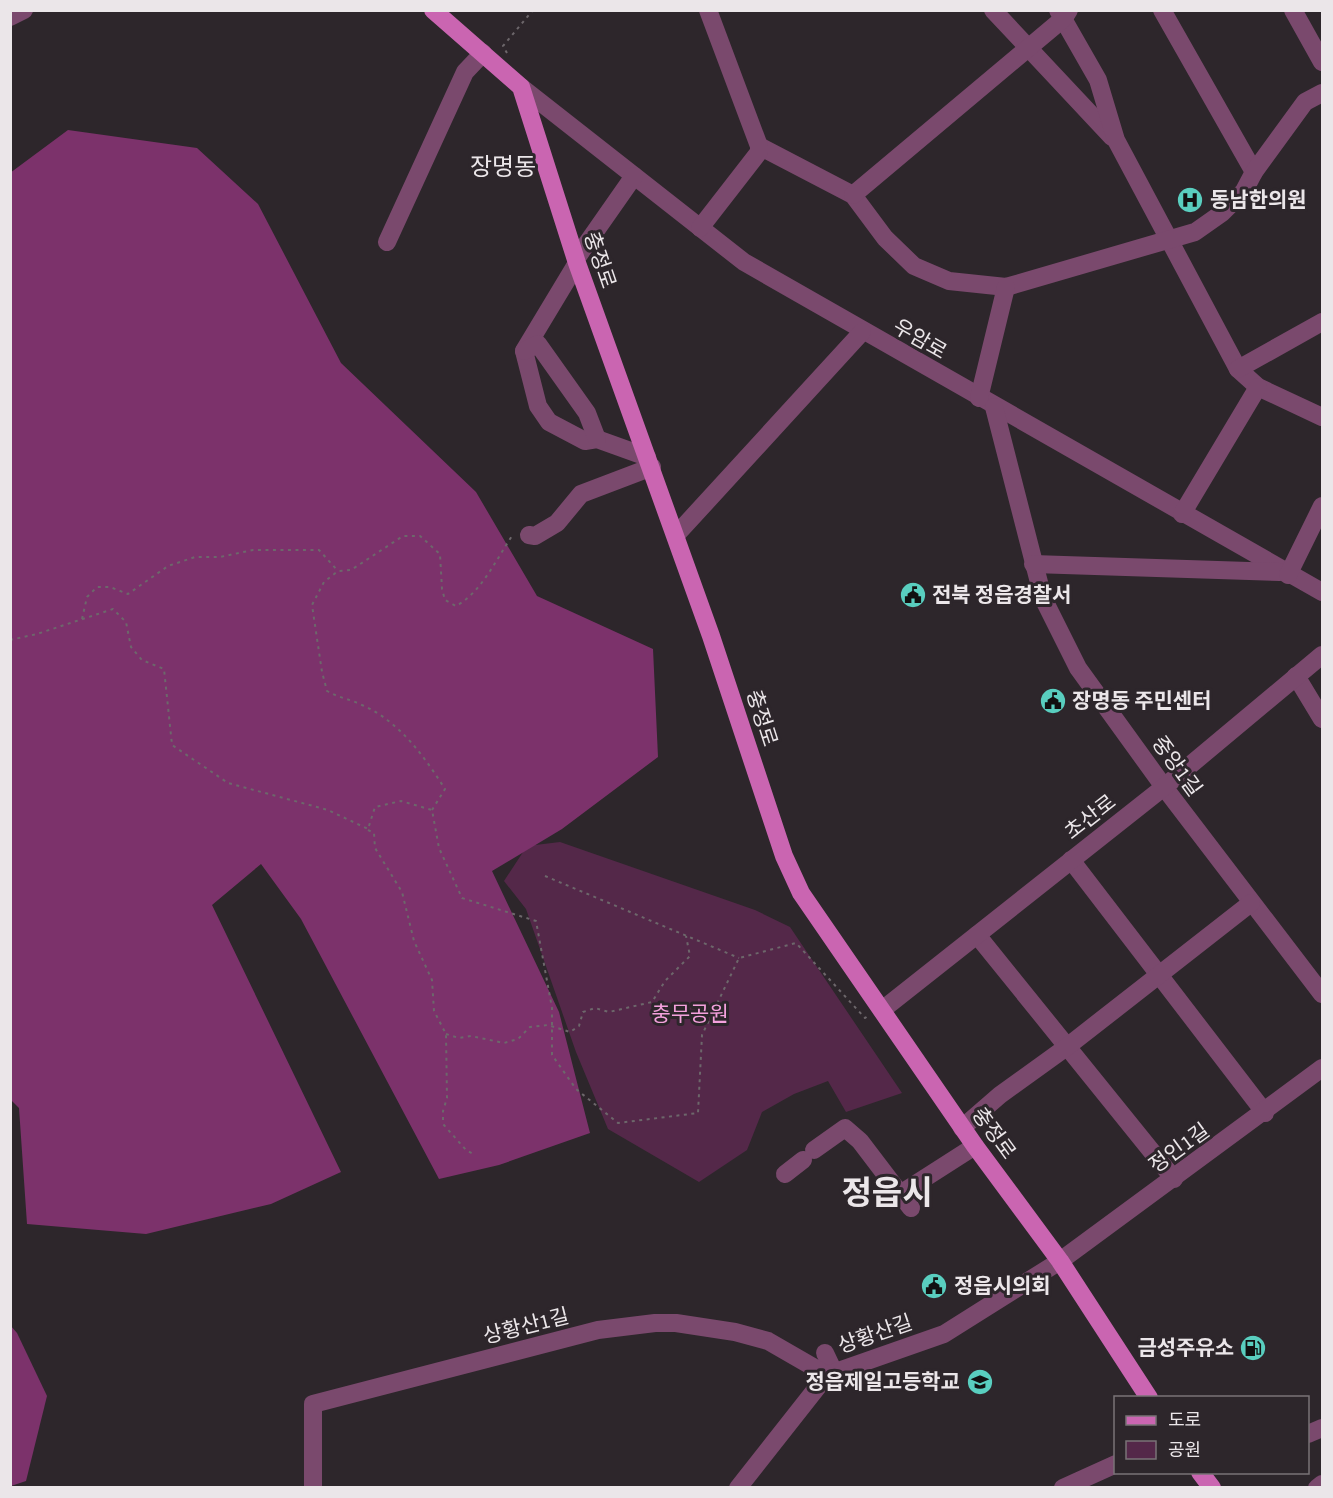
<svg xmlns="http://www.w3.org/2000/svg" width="1333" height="1498" font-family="'Source Sans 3','Noto Sans KR',sans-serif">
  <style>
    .green { fill: #542849 }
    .forest { fill: #7c326b }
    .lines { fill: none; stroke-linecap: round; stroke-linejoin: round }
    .path { stroke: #6d676b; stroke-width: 2; stroke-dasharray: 3 4.5; stroke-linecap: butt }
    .minor { stroke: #7a496d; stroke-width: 18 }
    .major { stroke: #ca65b1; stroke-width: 18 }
    .labels { text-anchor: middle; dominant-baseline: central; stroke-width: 6; stroke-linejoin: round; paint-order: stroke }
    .poi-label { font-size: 21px; font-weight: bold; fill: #ebe6e9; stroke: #2d262b; text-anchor: start }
    .street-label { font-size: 21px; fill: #ebe6e9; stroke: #2d262b }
    .park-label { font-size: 21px; fill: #f4a1dd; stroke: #2d262b }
    .quarter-label { font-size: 24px; fill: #ebe6e9; stroke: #2d262b }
    .town-label { font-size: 33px; font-weight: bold; fill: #ebe6e9; stroke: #2d262b }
  </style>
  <rect width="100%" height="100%" fill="#2d262b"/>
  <polygon class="green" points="560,842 755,910 790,927 902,1093 846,1112 828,1081 794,1094 762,1112 747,1150 699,1182 608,1129 576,1052 526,909 504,881 527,846"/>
  <g class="forest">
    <polygon points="68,130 197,148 258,204 341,363 476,492 537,596 653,649 658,757 562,829 492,871 559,1012 590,1133 499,1165 439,1179 301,919 261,864 212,905 341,1172 271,1204 146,1234 27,1224 19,1108 10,1099 10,173"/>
    <polygon points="10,1325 17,1333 47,1396 26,1481 11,1486"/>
  </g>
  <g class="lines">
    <g class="path">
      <polyline points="507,53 503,46 533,10"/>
      <polyline points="82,619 87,597 97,587 110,587 128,594 168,566 195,557 220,557 253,550 319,550 338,571"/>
      <polyline points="10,640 37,634 113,609 126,622 131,647 142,660 164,669 172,745 228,783 328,810 368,829 375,807 401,801 432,810 439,848 462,898 536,921 552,1008 552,1055 576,1089 618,1123 698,1113 702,1035 739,958 796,943 865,1018 868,1016"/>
      <path d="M432,810L445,789C424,756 399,721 362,705C350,699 339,698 327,691L322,672L312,605L324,582L338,571L351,570L403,536H420L440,554L442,589L445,600L456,606C481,593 497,558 512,536"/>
      <polyline points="368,830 374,833 375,848 402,892 414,941 432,980 434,1011 446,1034 447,1098 443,1111 443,1124 466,1150 475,1155"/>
      <polyline points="545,876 739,958"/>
      <polyline points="446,1034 459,1038 471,1036 504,1043 518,1039 530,1027 548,1025 570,1032 579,1026 583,1012 595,1008 609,1012 652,1002 665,981 690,956 686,936"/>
    </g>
    <g class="minor">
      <polyline points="993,10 1112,137"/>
      <polyline points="1058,10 1098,80 1116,140 1238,369 1258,387 1322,417"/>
      <polyline points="1162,10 1254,172"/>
      <polyline points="1293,10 1322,62"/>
      <polyline points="10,17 24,10"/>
      <polyline points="521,87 744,262 1322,592"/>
      <polyline points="759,146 853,195 885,238 914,266 949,281 1006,287 1195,232 1222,213 1244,191 1254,172 1305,102 1322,93"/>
      <polyline points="853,195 1064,18 1069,10"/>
      <polyline points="700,228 759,152 759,146 708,10"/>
      <polyline points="387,242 465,72 483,53"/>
      <polyline points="576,259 634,176"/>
      <polyline points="577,263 524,351 538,406 549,422 585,441 597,439 647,457"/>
      <polyline points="524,351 538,344 587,413 597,439"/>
      <polyline points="1238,369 1322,322"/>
      <polyline points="979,398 1006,287"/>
      <polyline points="994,407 1043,598 1078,668 1164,787 1322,994"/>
      <polyline points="1182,514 1258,387"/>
      <polyline points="529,535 535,536 557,523 581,494 652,467"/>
      <polyline points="676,535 862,332"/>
      <polyline points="1033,564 1280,572"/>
      <polyline points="1288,575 1322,506"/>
      <polyline points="1296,676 1322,719"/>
      <polyline points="1071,860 1265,1113"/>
      <polyline points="977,935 1174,1179"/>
      <polyline points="882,1010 1164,787 1322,655"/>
      <polyline points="962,1128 1000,1095 1068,1046 1251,903"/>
      <polyline points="814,1150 845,1128 860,1141 911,1208"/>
      <polyline points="785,1174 803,1160"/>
      <polyline points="900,1194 975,1146"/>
      <polyline points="825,1353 834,1372"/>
      <polyline points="1308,1434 1322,1428"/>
      <polyline points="313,1488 313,1404 598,1330 655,1323 676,1323 735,1332 768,1341 827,1375"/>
      <polyline points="738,1488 827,1375 944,1334 1060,1261 1322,1068"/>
      <polyline points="1063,1488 1116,1464"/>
      <polyline points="1317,1488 1322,1484"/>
    </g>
    <g class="major">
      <polyline points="433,10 521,87 577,263 711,636 784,856 801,893 975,1146 1060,1261 1149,1398"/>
      <polyline points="1200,1472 1212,1488"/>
    </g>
  </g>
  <defs>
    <g id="hospital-disc" transform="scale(1.35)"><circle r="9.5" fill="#59cebf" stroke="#2d262b"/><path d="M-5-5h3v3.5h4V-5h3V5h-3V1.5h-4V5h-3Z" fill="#111"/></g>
    <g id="civic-disc" transform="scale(1.35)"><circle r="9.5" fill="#59cebf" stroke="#2d262b"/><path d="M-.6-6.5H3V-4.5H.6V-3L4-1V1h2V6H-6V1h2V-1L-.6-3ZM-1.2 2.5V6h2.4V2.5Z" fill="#111"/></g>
    <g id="fuel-disc" transform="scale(1.35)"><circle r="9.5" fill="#59cebf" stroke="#2d262b"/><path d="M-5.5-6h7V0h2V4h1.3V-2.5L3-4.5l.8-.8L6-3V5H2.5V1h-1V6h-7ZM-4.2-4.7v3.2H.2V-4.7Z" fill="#111"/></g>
    <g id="school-disc" transform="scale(1.35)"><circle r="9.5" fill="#59cebf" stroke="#2d262b"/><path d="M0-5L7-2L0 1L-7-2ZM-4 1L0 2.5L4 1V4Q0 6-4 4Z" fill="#111"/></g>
  </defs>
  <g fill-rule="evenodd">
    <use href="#hospital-disc" x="1190" y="200"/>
    <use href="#civic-disc" x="913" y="595"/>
    <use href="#civic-disc" x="1053" y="701"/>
    <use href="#civic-disc" x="934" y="1286"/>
    <use href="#fuel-disc" x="1253" y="1348"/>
    <use href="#school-disc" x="980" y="1382"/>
  </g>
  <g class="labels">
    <g class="poi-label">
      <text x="1210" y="200">동남한의원</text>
      <text x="932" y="595">전북 정읍경찰서</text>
      <text x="1072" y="701">장명동 주민센터</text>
      <text x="954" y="1286">정읍시의회</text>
      <text x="1234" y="1348" text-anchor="end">금성주유소</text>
      <text x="960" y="1382" text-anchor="end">정읍제일고등학교</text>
    </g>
    <g class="street-label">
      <text transform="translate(600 260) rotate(71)">충정로</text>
      <text transform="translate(920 339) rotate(30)">우암로</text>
      <text transform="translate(762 718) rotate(72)">충정로</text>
      <text transform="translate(1177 766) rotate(54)">중앙1길</text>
      <text transform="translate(1090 817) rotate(-38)">초산로</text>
      <text transform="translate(994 1133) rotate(54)">충정로</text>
      <text transform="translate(1179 1148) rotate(-36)">정인1길</text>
      <text transform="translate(526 1326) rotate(-14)">상황산1길</text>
      <text transform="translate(875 1334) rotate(-19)">상황산길</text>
    </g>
    <g class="park-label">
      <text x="690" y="1014">충무공원</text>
    </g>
    <g class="quarter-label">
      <text x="503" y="167">장명동</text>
    </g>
    <g class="town-label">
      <text x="887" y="1193">정읍시</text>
    </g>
  </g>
  <rect width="1333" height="1498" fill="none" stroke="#ebe6e9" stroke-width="24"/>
  <rect x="1114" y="1396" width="195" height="78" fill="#2d262b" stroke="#797377" stroke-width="1.5"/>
  <rect x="1126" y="1416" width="30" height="9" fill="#ca65b1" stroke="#797377" stroke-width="1.5"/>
  <text x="1168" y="1426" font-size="18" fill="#ebe6e9">도로</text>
  <rect x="1126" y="1441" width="30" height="18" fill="#542849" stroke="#797377" stroke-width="1.5"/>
  <text x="1168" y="1456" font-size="18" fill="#ebe6e9">공원</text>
</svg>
